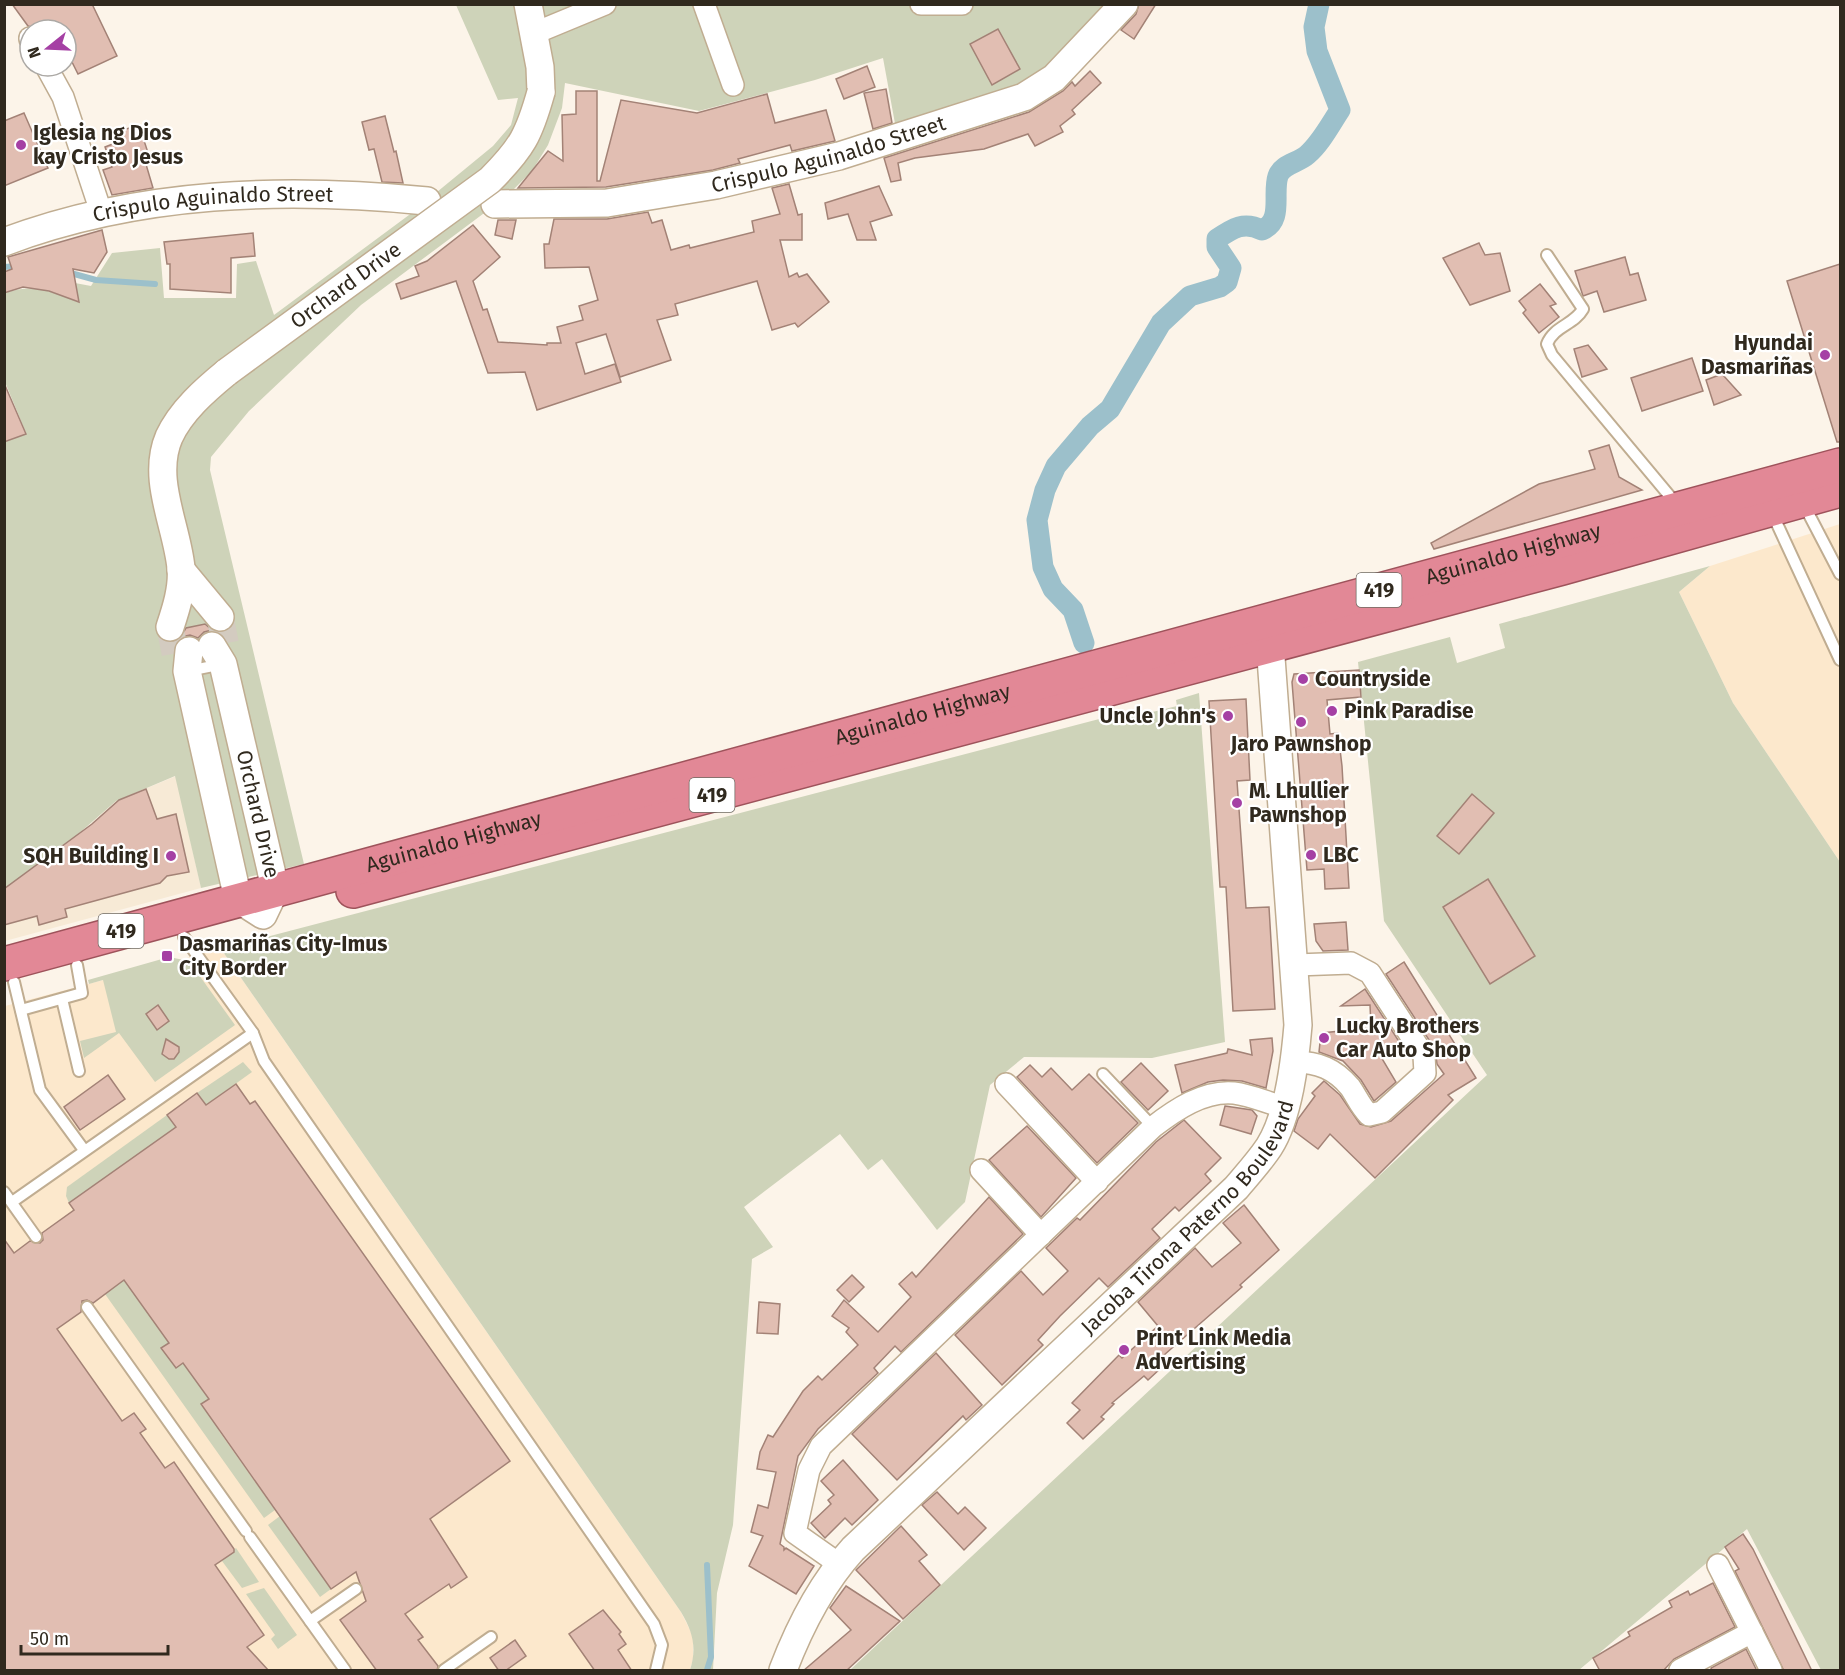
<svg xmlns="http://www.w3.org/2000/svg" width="1845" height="1675" font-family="'Fira Sans',sans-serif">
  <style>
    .commercial { fill: #f7ead6 }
    .built { fill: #fce8cc }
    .green { fill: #ced3b9 }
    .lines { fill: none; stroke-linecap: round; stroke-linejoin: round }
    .stream { stroke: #9cc0cb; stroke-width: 6 }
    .canal { stroke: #9cc0cb; stroke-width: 21 }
    .building { fill: #e1beb2; stroke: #a38276; stroke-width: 1.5 }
    .tertiary-tunnel { stroke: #d3cbc0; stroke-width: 27; stroke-dasharray: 27 14; stroke-linecap: butt }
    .service-casing { stroke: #c0ad91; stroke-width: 14 }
    .minor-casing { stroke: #c0ad91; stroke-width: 24 }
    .tertiary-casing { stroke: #c0ad91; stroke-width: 30 }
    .trunk-casing { stroke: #9e535b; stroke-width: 36 }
    .service { stroke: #fff; stroke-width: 10 }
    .minor { stroke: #fff; stroke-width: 21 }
    .tertiary { stroke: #fff; stroke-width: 27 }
    .trunk { stroke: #e28896; stroke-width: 33 }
    .tertiary-bridge-casing { stroke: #c0ad91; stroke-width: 30; stroke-linecap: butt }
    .tertiary-bridge { stroke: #fff; stroke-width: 27 }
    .poi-dot { fill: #a540a4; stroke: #fff; stroke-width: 2 }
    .labels { text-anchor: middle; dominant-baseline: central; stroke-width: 4.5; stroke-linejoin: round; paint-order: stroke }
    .shield { fill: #fff; stroke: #6e6962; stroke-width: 1.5 }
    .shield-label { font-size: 20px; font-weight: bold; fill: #30291e }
    .poi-label { font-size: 21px; font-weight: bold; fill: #30291e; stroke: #fff; text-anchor: start }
    .street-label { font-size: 21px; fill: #30291e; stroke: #fff }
  </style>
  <rect width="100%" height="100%" fill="#fcf4e9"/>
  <polygon class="commercial" points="176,776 201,888 5,941 4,889 77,836 116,801"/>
  <g class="built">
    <polygon points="1840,524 1840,862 1733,703 1679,592 1710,566"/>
    <polygon points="221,949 681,1612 693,1636 693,1659 690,1670 5,1670 5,1006"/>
  </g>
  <g class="green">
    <path d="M456,5H1117L1026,87L896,129L883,58L815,80L699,111L565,83L562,108L548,145L532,171L507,196L361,305L249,411L211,457L210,470L304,864L201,888L175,776L116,801L77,835L5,889L4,442L26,433L5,382V293C34,283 50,291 78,302L75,283L91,286L112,253L160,248L164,298H236L237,264L256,261L274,315L409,215L493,146L511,125L518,98L498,100Z"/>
    <polygon points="1710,566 1679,592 1733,703 1840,862 1840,1670 1821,1670 1747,1529 1579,1670 850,1670 1487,1075 1384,921 1358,662 1450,637 1457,663 1505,648 1499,624"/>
    <path d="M1199,693L1225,1042L1152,1058L1024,1057L990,1085L965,1202L937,1230L882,1159L868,1170L840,1134L744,1207L773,1247L752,1259L733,1525L717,1593L713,1670H690C697,1648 693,1632 681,1612L221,949L1126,712L1128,718L1177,706L1176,700Z"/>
    <polygon points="169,957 184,960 191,964 235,1025 155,1082 119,1033 84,1058 80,1041 116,1032 103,980 89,984 88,980"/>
    <polygon points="243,1062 252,1072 206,1105 197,1093"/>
    <polygon points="167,1115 176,1127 69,1203 66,1196 67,1187"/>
    <polygon points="124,1280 169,1343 162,1348 176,1368 183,1363 209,1399 201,1405 211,1418 218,1413 227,1425 219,1431 275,1510 264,1518 105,1294"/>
    <polygon points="280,1516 331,1589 320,1597 268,1525"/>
    <polygon points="236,1548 259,1582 242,1588 222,1561"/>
    <polygon points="264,1588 297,1635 278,1649 271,1639 275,1635 246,1594"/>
  </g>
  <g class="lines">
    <g class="stream">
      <polyline points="4,267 18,266"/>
      <polyline points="67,272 96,280 155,284"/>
      <polyline points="707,1565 711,1657 707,1670"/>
    </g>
    <path class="canal" d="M1084,643L1073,610L1053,589L1043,567L1037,520L1045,490L1056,466L1090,426L1110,409L1161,323L1190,296L1220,287L1227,282L1231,268L1217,247V239C1233,228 1244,221 1262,230C1284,221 1272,194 1278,176C1282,164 1298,163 1307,155C1321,143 1330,125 1340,110L1317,51L1314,27L1319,4"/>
  </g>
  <g class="building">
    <polygon points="12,4 92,4 117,56 78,74 66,50 66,30 40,30 28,26"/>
    <polygon points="1139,4 1156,4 1134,39 1121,30 1136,14"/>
    <polygon points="998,29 1020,69 992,85 970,44"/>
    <polygon points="867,66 875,87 844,99 836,79"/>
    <polygon points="1090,71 1101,83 1072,110 1075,114 1060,126 1063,132 1035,146 1028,134 984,149 915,158 898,163 901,180 891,182 884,158 1029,112 1063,91 1072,82 1075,86"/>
    <polygon points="886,89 892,123 873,129 864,93"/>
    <polygon points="576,91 597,91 597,181 600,181 621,100 697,113 767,94 775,123 826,110 835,141 792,151 790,145 738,159 740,163 713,170 606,187 518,188 548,151 563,161 562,115 576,114"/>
    <polygon points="24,113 48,168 4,186 4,121"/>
    <polygon points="385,116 394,152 396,151 403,183 382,182 374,149 369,150 362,122"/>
    <polygon points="139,125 150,159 145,161 153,188 112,195 103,170 112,167 105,147 123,140 120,131"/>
    <polygon points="789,184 798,215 802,214 802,240 780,240 789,277 797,273 799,277 807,274 829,302 798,327 795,323 772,330 757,281 675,304 678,315 657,320 671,360 620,377 606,334 576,343 585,374 615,364 621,382 537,410 525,372 488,373 456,281 401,299 396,284 419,276 415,266 427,261 473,225 500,257 473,281 483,310 487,309 498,342 547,345 547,343 561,343 557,327 583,320 579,306 598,300 589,267 545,268 544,244 549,244 554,219 607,219 648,212 652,223 662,220 671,250 689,245 690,248 754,232 752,221 780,214 772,188"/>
    <polygon points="879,186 892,215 870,222 876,240 857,240 848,214 828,219 825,203"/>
    <polygon points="498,220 516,220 512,239 495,235"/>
    <polygon points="102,230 107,252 94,273 73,269 79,302 49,291 23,287 4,293 4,272 12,269 8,257"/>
    <polygon points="253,233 255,256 231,258 231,293 170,289 170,264 167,264 164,242"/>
    <polygon points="1479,243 1485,255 1500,253 1510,291 1470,305 1443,258"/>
    <polygon points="1625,257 1630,275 1638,273 1646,300 1604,312 1597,291 1583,296 1575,271"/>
    <polygon points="1840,264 1840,442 1837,442 1787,281"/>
    <polygon points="1540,284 1556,304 1550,306 1559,317 1539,333 1523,313 1526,310 1519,301"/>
    <polygon points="1588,345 1607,369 1582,377 1574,349"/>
    <polygon points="1692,358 1703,391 1642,411 1631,378"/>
    <polygon points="1722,374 1741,395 1714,405 1706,380"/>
    <polygon points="4,383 26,434 4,442"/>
    <polygon points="1609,445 1619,477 1642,490 1434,549 1431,543 1539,484 1595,469 1589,451"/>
    <polygon points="205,624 212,630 204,632 198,638 190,635 181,637 186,628"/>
    <polygon points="1359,670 1361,697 1327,700 1330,734 1338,733 1342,766 1349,888 1325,889 1324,869 1307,870 1292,682 1294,674"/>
    <polygon points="1246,699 1250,780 1237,781 1246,908 1269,907 1275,1009 1233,1011 1226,887 1220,887 1209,701"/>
    <polygon points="146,789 157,819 176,814 189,872 167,876 160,883 65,909 67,917 39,925 37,916 4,925 4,889 92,824 119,800"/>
    <polygon points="1472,794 1494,813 1459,854 1437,836"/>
    <polygon points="1488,879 1535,956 1490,984 1443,907"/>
    <polygon points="1346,922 1348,950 1323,951 1316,941 1314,924"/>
    <polygon points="1404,962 1476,1078 1448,1095 1453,1100 1375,1178 1330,1134 1318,1149 1294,1131 1298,1119 1315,1096 1312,1093 1324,1081 1340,1095 1360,1124 1371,1127 1391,1121 1444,1074 1437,1064 1435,1049 1386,974"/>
    <polygon points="1365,989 1400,1043 1381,1057 1396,1082 1374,1101 1361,1080 1343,1061 1319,1052 1321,1033 1371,1028 1370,1005 1341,1006"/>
    <polygon points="158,1005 169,1021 157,1030 146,1014"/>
    <polygon points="1272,1038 1273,1051 1266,1088 1242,1081 1223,1080 1208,1082 1182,1093 1175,1065 1227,1053 1228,1049 1252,1055 1250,1040"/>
    <polygon points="166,1039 179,1047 179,1052 174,1059 169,1059 162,1054"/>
    <polygon points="1141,1063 1168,1091 1148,1110 1121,1082"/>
    <polygon points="1030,1065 1042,1077 1051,1068 1072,1090 1089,1074 1138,1123 1097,1163 1017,1077"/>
    <polygon points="108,1075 125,1099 80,1130 64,1107"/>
    <polygon points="236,1084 250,1104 255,1101 510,1461 430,1519 467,1577 451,1588 449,1584 405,1614 423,1637 418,1640 438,1666 437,1671 377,1671 340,1620 366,1601 356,1572 331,1589 201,1404 209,1399 183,1363 176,1368 161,1348 169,1343 124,1280 93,1303 87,1300 82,1301 81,1312 57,1329 122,1421 134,1413 146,1429 140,1433 165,1468 174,1462 234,1549 234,1552 215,1565 264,1635 247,1647 269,1671 4,1671 4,1239 14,1253 30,1241 40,1243 43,1240 42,1233 74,1210 69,1203 176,1127 167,1115 197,1093 206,1105"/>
    <polygon points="1225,1106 1252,1110 1257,1116 1251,1134 1220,1125"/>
    <polygon points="1184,1120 1221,1158 1205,1174 1211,1181 1179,1211 1175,1207 1152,1229 1160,1238 1108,1287 1099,1278 1060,1316 1038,1340 1043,1345 1002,1385 955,1335 1021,1271 1043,1295 1068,1271 1046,1248 1077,1218 1080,1220 1156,1142"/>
    <polygon points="1027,1126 1076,1178 1041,1217 989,1160"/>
    <polygon points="989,1197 1023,1234 901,1352 895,1346 874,1368 878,1373 818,1429 798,1456 780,1544 784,1547 784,1550 786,1548 814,1566 796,1594 749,1566 763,1536 751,1532 758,1505 768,1508 776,1472 757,1469 760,1452 768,1435 773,1437 803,1391 818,1376 822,1380 858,1345 846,1332 849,1328 832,1316 844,1300 878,1332 911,1297 899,1284 912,1272 916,1277"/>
    <polygon points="1244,1205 1279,1250 1240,1285 1242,1287 1156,1362 1161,1368 1148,1380 1144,1376 1112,1403 1114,1404 1101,1417 1104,1419 1083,1439 1067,1423 1080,1410 1072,1403 1119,1355 1122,1358 1158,1326 1138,1302 1195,1248 1212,1267 1241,1243 1223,1223"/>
    <polygon points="852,1275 864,1287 849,1302 837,1290"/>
    <polygon points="759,1302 780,1304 778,1334 757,1333"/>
    <polygon points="936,1353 982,1405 966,1420 963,1416 897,1480 852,1434"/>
    <polygon points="843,1460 878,1500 852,1525 845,1518 825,1538 811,1523 831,1504 828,1500 834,1495 821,1481"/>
    <polygon points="937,1492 958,1514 965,1507 986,1528 964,1550 922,1505"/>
    <polygon points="901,1526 927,1555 919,1561 940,1585 903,1619 856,1570"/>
    <polygon points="1743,1534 1753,1549 1812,1671 1784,1671 1735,1571 1739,1569 1725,1547"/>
    <polygon points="1713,1583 1735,1627 1674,1659 1663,1671 1600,1671 1593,1658 1630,1636 1628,1632 1672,1607 1669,1601 1688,1591 1690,1595"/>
    <polygon points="846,1586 900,1621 846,1671 803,1671 851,1630 830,1608"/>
    <polygon points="603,1610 621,1632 619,1634 626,1644 618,1650 632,1671 595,1671 569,1634"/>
    <polygon points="515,1640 526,1656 505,1671 499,1671 490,1658"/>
    <polygon points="1746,1649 1757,1671 1712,1671 1711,1668"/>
  </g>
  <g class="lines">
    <g class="tertiary-tunnel">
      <polyline points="220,617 226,647"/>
      <polyline points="170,627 176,658"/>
    </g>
    <g class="service-casing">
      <g id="service">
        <path d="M1547,255L1583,309C1574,325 1554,326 1547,344L1552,355L1678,506"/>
        <polyline points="1803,503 1840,574"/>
        <polyline points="1772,513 1840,660"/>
        <polyline points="188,671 223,664"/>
        <polyline points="184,937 253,1033 264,1061 654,1624 662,1645 656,1670"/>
        <polyline points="14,982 40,1090 84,1150"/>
        <polyline points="62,999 79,1071"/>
        <polyline points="21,1010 82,993 77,965"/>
        <polyline points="1103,1074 1153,1127"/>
        <polyline points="4,1192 36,1237"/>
        <polyline points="12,1202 253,1033"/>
        <polyline points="87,1307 246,1531"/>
        <polyline points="250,1537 345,1670"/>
        <polyline points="310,1621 356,1589"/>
        <polyline points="444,1670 491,1637"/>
      </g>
    </g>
    <g class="minor-casing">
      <g id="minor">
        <polyline points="704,4 733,85"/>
        <polyline points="921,4 962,4"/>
        <polyline points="535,33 605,4"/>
        <polyline points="30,38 30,39"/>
        <polyline points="46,66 63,97 102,215"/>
        <path d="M1295,1062C1318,1062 1335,1069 1350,1087C1357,1097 1360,1106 1369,1115L1382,1112L1425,1073L1424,1056L1370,973L1351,963L1296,965"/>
        <polyline points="1006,1084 1097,1182"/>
        <polyline points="981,1170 1041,1235"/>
        <path d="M839,1564L795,1533L809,1470L821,1446L1153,1127C1175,1110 1204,1090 1234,1093C1251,1095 1268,1103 1284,1107"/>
        <polyline points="1718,1565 1771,1670"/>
        <polyline points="1680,1670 1752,1632"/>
      </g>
    </g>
    <g class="tertiary-casing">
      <g id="tertiary">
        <polyline points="528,4 540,67 541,92"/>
        <path id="s1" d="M495,204L607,203L716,185L839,156L1024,97L1054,78L1124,4"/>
        <path id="s2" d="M4,242C139,191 285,187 427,201"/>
        <polyline points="181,570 220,617"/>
        <path d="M170,627C176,609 183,587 181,568C177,526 151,479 169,437C181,411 205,390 227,372"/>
        <polyline points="189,651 187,671 238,899 263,915 275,890 271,870 223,664 212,646"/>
        <path id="s3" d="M783,1670C799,1628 822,1583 853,1549L1236,1188C1247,1175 1259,1162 1269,1147C1289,1116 1295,1061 1298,1025L1270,644"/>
      </g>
    </g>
    <g class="trunk-casing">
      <g id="trunk">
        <polyline points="353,891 1562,568 1840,490"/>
        <path id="s4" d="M4,964L1840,465"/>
      </g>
    </g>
    <use href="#service" class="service"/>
    <use href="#minor" class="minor"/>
    <use href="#tertiary" class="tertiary"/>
    <use href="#trunk" class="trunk"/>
    <g class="tertiary-bridge-casing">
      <g id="tertiary-bridge">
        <path id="s5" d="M227,372L490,180C522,148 529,135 541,92"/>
      </g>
    </g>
    <use href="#tertiary-bridge" class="tertiary-bridge"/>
  </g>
  <g class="poi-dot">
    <circle cx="21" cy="145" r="6"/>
    <circle cx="1825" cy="355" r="6"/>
    <circle cx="1303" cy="679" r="6"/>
    <circle cx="1332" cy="711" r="6"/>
    <circle cx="1228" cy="716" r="6"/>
    <circle cx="1301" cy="722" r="6"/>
    <circle cx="1237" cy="803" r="6"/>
    <circle cx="1311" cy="855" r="6"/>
    <circle cx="171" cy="856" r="6"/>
    <rect x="161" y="950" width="12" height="12" rx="3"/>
    <circle cx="1324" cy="1038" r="6"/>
    <circle cx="1124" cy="1350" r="6"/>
  </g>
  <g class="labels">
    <g class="shield">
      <rect x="1356.5" y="573" width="45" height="34" rx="4.5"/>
      <rect x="689.5" y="778" width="45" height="34" rx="4.5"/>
      <rect x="98.5" y="914" width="45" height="34" rx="4.5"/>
    </g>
    <g class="shield-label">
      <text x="1379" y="590">419</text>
      <text x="712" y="795">419</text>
      <text x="121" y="931">419</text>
    </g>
    <g class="poi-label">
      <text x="33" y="133">Iglesia ng Dios<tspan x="33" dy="24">kay Cristo Jesus</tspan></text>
      <text x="1813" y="343" text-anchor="end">Hyundai<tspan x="1813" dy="24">Dasmariñas</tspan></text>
      <text x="1315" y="679">Countryside</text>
      <text x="1344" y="711">Pink Paradise</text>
      <text x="1216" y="716" text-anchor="end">Uncle John's</text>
      <text x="1301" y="744" text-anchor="middle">Jaro Pawnshop</text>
      <text x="1249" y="791">M. Lhullier<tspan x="1249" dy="24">Pawnshop</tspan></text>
      <text x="1323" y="855">LBC</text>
      <text x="159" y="856" text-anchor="end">SQH Building I</text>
      <text x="179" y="944">Dasmariñas City-Imus<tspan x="179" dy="24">City Border</tspan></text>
      <text x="1336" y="1026">Lucky Brothers<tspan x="1336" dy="24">Car Auto Shop</tspan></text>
      <text x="1136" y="1338">Print Link Media<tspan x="1136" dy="24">Advertising</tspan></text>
    </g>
    <g class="street-label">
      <text stroke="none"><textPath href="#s1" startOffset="339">Crispulo Aguinaldo Street</textPath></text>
      <text stroke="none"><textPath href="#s2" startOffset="214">Crispulo Aguinaldo Street</textPath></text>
      <text stroke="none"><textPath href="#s5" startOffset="147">Orchard Drive</textPath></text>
      <text stroke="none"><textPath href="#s4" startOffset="1564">Aguinaldo Highway</textPath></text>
      <text stroke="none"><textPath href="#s4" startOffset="952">Aguinaldo Highway</textPath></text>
      <text transform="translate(258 814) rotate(77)">Orchard Drive</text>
      <text stroke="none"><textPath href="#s4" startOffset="466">Aguinaldo Highway</textPath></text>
      <text stroke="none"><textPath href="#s3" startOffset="614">Jacoba Tirona Paterno Boulevard</textPath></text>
    </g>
  </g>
  <rect width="1845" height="1675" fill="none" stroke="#30291e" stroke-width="12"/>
  <g transform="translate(48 48) rotate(252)"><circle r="28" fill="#ffffff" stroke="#aca9a5" stroke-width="1.5"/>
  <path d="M0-4.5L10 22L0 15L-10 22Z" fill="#a540a4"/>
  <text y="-9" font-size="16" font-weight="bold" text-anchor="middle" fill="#30291e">N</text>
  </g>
  <path d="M21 1645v9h147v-9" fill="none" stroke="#30291e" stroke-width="3"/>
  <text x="30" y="1645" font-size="18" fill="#30291e" stroke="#ffffff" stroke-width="4.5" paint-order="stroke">50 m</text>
</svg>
